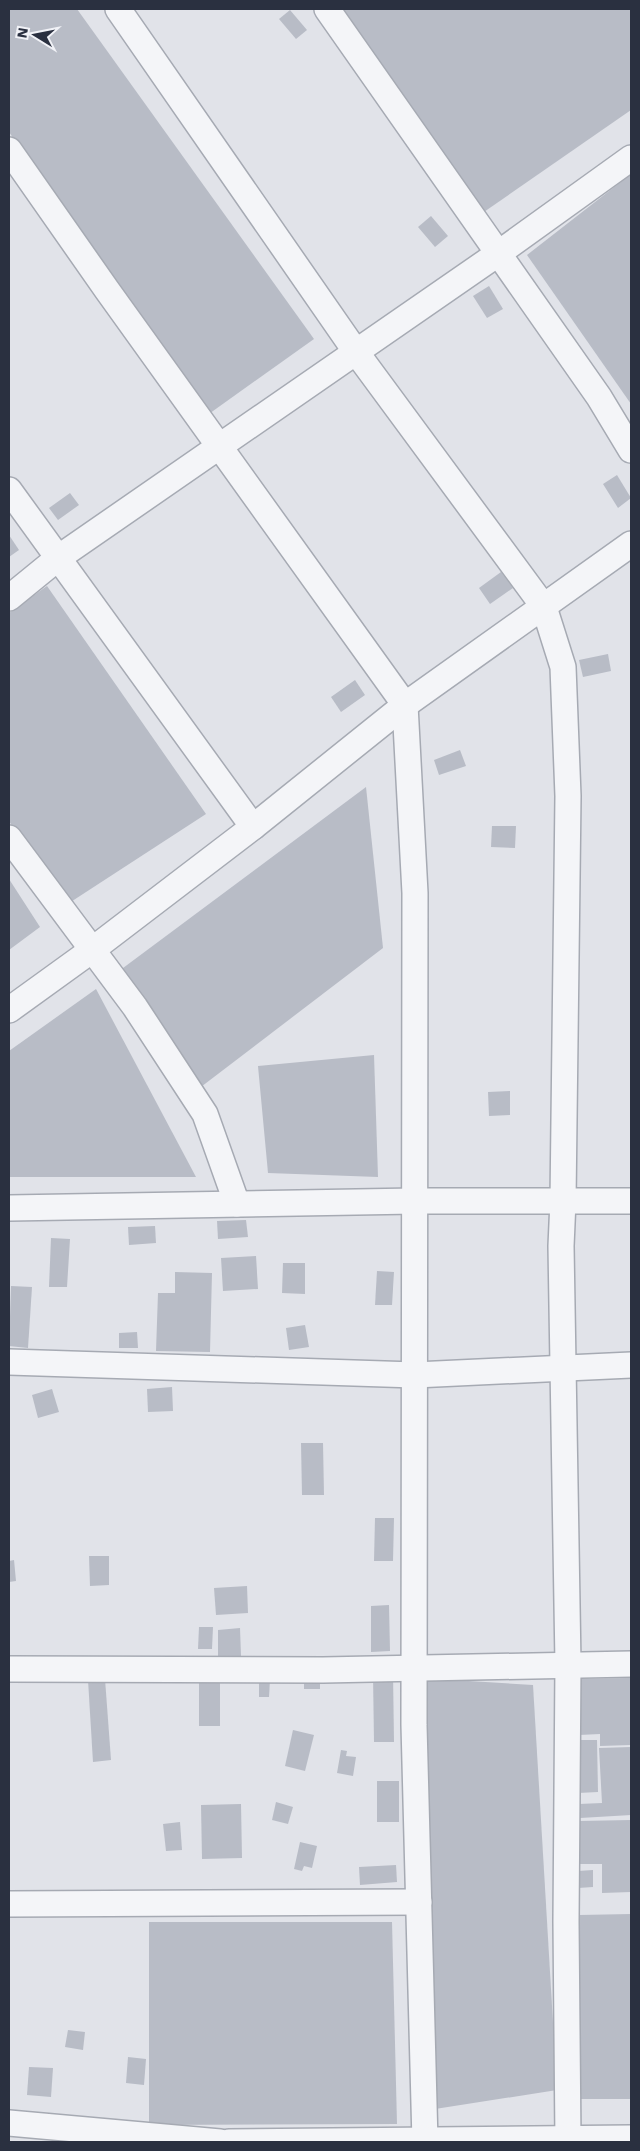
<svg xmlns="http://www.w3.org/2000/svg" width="640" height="2151" font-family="'Work Sans',sans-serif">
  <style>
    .building { fill: #b8bcc6 }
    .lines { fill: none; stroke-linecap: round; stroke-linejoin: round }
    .street-casing { stroke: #a6aab3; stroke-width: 28 }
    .street { stroke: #f4f5f8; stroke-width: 25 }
  </style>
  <rect width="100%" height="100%" fill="#e1e3e9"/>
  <g class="building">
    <polygon points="9,9 77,9 314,339 206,416 9,132"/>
    <polygon points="340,9 631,9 631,110 481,214"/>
    <polygon points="290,10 307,30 296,39 279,19"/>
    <polygon points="631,174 631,404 527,255"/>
    <polygon points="431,216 448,236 435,247 418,227"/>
    <polygon points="489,286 503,309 487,318 473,296"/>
    <polygon points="617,475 631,498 618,508 603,484"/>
    <polygon points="70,493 79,505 58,520 49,508"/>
    <polygon points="9,535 19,550 9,557"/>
    <polygon points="501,572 513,588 490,604 479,588"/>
    <polygon points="47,586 206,814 63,907 9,821 9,613"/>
    <polygon points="608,654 611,671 583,677 579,660"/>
    <polygon points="355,680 365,695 341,712 331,697"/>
    <polygon points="460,750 466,766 439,775 434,760"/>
    <polygon points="366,787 383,948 193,1093 119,971"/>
    <polygon points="492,826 516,826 515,848 491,847"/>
    <polygon points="9,879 40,927 9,950"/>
    <polygon points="96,989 196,1177 9,1177 9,1051"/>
    <polygon points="374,1055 378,1177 268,1173 258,1066"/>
    <polygon points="510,1091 510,1115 489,1116 488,1092"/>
    <polygon points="246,1220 248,1237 218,1239 217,1221"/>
    <polygon points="155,1226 156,1243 129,1245 128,1227"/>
    <polygon points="51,1238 70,1239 67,1287 49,1287"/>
    <polygon points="256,1256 258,1289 223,1291 221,1258"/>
    <polygon points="283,1263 305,1263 305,1294 282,1293"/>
    <polygon points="377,1271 394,1272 392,1305 375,1305"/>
    <polygon points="175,1272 212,1273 210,1352 156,1351 158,1293 175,1293"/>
    <polygon points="11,1286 32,1287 28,1348 9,1346"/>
    <polygon points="305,1325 309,1347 289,1350 286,1328"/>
    <polygon points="137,1332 138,1348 119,1348 119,1333"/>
    <polygon points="172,1387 173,1411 148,1412 147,1389"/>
    <polygon points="52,1389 59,1412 38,1418 32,1395"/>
    <polygon points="301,1443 323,1443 324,1495 302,1495"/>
    <polygon points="375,1518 394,1518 393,1561 374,1561"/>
    <polygon points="89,1556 109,1556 109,1585 90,1586"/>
    <polygon points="14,1560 16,1581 9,1582 9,1561"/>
    <polygon points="247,1586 248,1613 216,1615 214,1588"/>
    <polygon points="389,1605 390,1651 371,1652 371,1606"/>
    <polygon points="199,1627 213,1627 212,1649 198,1649"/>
    <polygon points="240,1628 241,1656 218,1656 218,1630"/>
    <polygon points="393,1673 394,1742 374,1742 373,1674"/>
    <rect x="199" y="1678" width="21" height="48"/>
    <rect x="304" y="1678" width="16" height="11"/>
    <polygon points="420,1678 533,1685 557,2090 435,2109"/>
    <polygon points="631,1678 631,1745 600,1746 600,1734 579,1735 577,1679"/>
    <polygon points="105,1679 111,1760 93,1762 88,1680"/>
    <polygon points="259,1680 270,1680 269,1697 259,1697"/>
    <polygon points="293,1730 314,1735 305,1771 285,1766"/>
    <polygon points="576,1740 597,1740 598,1792 578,1793"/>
    <polygon points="631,1747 631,1815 580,1818 579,1804 602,1803 599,1748"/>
    <polygon points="341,1750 347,1751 346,1756 356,1757 353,1776 337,1773"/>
    <rect x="377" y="1781" width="22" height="41"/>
    <polygon points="276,1802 293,1807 288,1824 272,1820"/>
    <polygon points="241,1804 242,1858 202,1859 201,1805"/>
    <polygon points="631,1820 631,1892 602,1893 602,1864 579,1864 579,1821"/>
    <polygon points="180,1822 182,1850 166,1851 163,1824"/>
    <polygon points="300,1842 317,1846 312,1868 304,1866 302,1871 294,1869"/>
    <polygon points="396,1865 397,1882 360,1885 359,1867"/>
    <polygon points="593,1870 593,1887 578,1888 578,1871"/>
    <polygon points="631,1914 631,2099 579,2099 579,1915"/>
    <polygon points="149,1922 392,1922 397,2124 149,2125"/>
    <polygon points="68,2030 85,2032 83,2050 65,2047"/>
    <polygon points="128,2057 146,2059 144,2085 126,2083"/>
    <polygon points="29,2067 53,2068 51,2097 27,2095"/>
  </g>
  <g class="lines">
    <g class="street-casing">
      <g id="street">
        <polyline points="118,9 356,352 544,607 563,667 568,796 563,1201 561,1246 568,1664 566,1922 568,2142"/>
        <polyline points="327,9 599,397 631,450"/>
        <polyline points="9,150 107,290 405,705 415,893 414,1725 425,2142"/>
        <polyline points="9,490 253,827"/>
        <polyline points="9,598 58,558 499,253 631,158"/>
        <polyline points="9,838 135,1007 205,1114 237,1204"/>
        <polyline points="9,1010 92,950 253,827 405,705 631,544"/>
        <polyline points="9,1208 415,1201 631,1201"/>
        <polyline points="9,1362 415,1375 631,1365"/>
        <polyline points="9,1669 323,1670 631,1664"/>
        <polyline points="9,1904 419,1902"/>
        <polyline points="9,2123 220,2142"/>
        <polyline points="229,2142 631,2138"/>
      </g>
    </g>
    <use href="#street" class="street"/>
  </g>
  <rect width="640" height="2151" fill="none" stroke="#2a3040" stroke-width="20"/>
  <g transform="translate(35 35) rotate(280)" stroke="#f1f2f7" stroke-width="4" paint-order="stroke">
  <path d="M0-4L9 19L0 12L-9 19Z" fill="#2a3040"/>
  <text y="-8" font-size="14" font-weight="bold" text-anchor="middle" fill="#2a3040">N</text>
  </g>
</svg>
